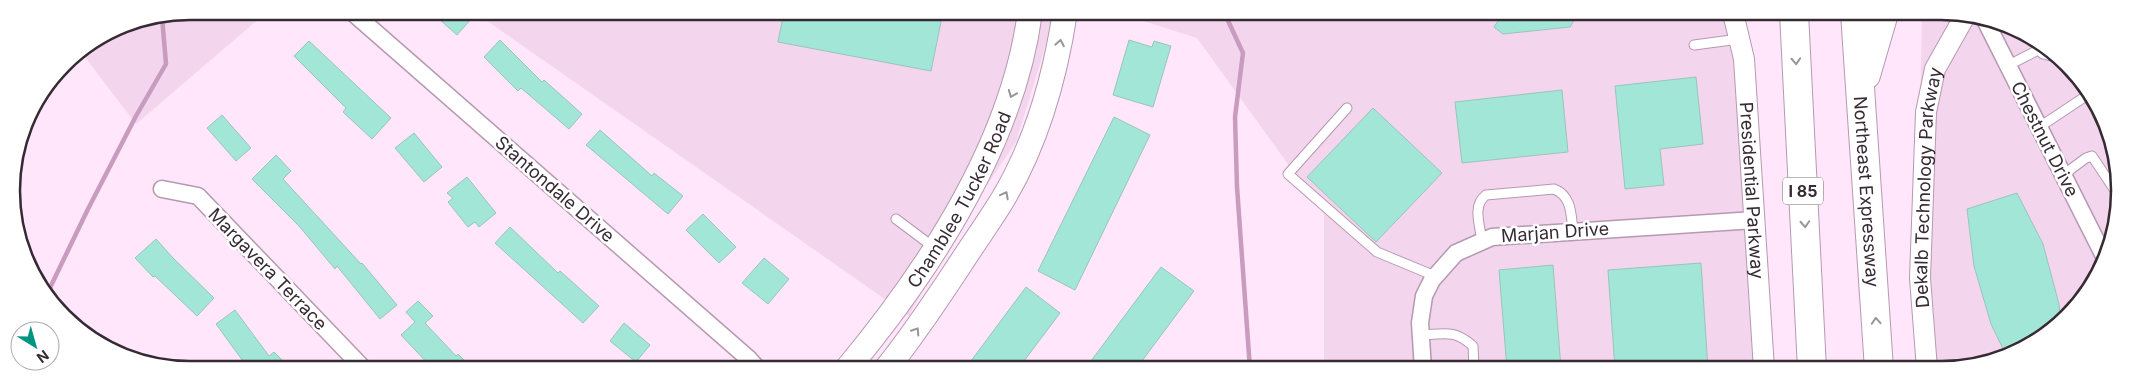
<svg xmlns="http://www.w3.org/2000/svg" width="2131" height="381" font-family="Inter,sans-serif">
  <style>
    .built { fill: #f3d6ed }
    .lines { fill: none; stroke-linecap: round; stroke-linejoin: round }
    .stream { stroke: #c89bbf; stroke-width: 4.5 }
    .building { fill: #a2e6d8; stroke: #9ac4bb }
    .service-casing { stroke: #b699b0; stroke-width: 11 }
    .minor-casing { stroke: #b699b0; stroke-width: 19 }
    .tertiary-casing { stroke: #b699b0; stroke-width: 22 }
    .secondary-casing { stroke: #b699b0; stroke-width: 26 }
    .motorway-casing { stroke: #b699b0; stroke-width: 30 }
    .service { stroke: #fff; stroke-width: 9 }
    .minor { stroke: #fff; stroke-width: 16 }
    .tertiary { stroke: #fff; stroke-width: 20 }
    .secondary { stroke: #fff; stroke-width: 24 }
    .motorway { stroke: #fff; stroke-width: 28 }
    .oneway { stroke: #9a9499 }
    .labels { text-anchor: middle; dominant-baseline: central; stroke-width: 5; stroke-linejoin: round; paint-order: stroke }
    .shield { fill: #fff; stroke: #726a70; stroke-width: 1 }
    .shield-label { font-size: 16px; font-weight: bold; fill: #362a33 }
    .street-label { font-size: 18px; fill: #362a33; stroke: #fff }
    .rim { fill: none; stroke: #362a33; stroke-width: 2.5 }
  </style>
  <rect width="100%" height="100%" fill="#ffe6fa"/>
  <g class="built">
    <polygon points="191,11 268,11 136,124 81,52 122,25"/>
    <polygon points="473,11 1056,12 1016,142 943,250 909,316"/>
    <polygon points="1115,12 1737,13 1763,369 1324,369 1324,214 1197,38"/>
    <polygon points="1922,13 1964,13 2030,35 2083,81 2114,144 2118,214 2101,270 2067,317 2020,351 1953,369 1924,369 1917,262"/>
  </g>
  <g class="lines">
    <g class="stream">
      <polyline points="1224,12 1243,53 1235,117 1237,187 1250,369"/>
      <polyline points="47,294 88,209 136,116 166,64 162,17"/>
    </g>
  </g>
  <g class="building">
    <polygon points="430,11 478,11 457,35"/>
    <polygon points="784,12 943,12 931,71 778,42"/>
    <polygon points="1504,12 1579,12 1570,27 1503,34 1494,27"/>
    <polygon points="500,40 542,82 544,80 582,114 569,129 521,88 518,91 484,57"/>
    <polygon points="1129,40 1152,47 1154,41 1171,46 1153,107 1113,95"/>
    <polygon points="309,41 391,118 372,139 343,112 346,108 294,56"/>
    <polygon points="1696,77 1703,144 1660,149 1664,185 1625,189 1615,86"/>
    <polygon points="1562,90 1568,152 1462,163 1455,102"/>
    <polygon points="1373,108 1442,173 1376,242 1307,177"/>
    <polygon points="222,115 251,148 236,161 207,128"/>
    <polygon points="1114,117 1150,135 1075,290 1038,271"/>
    <polygon points="600,130 652,176 654,173 683,196 668,214 586,145"/>
    <polygon points="414,133 442,167 424,182 395,148"/>
    <polygon points="276,155 291,171 283,179 361,264 362,263 397,305 380,319 337,266 335,269 299,226 252,179"/>
    <polygon points="467,177 496,213 479,227 475,222 468,227 448,202 453,198 447,193"/>
    <polygon points="2017,193 2043,244 2059,304 2061,322 2020,351 2006,355 1991,324 1974,266 1967,209"/>
    <polygon points="703,214 736,247 719,263 686,230"/>
    <polygon points="510,227 558,273 560,271 599,306 583,323 495,243"/>
    <polygon points="156,239 174,259 214,298 197,316 155,276 153,277 135,258"/>
    <polygon points="764,258 789,279 768,304 742,283"/>
    <polygon points="1701,263 1708,369 1615,369 1608,270"/>
    <polygon points="1553,265 1561,369 1507,369 1499,270"/>
    <polygon points="1161,267 1194,291 1136,369 1085,369"/>
    <polygon points="1026,287 1060,313 1018,369 965,369"/>
    <polygon points="418,301 433,316 425,323 456,356 458,354 472,368 432,368 401,335 415,322 406,312"/>
    <polygon points="235,310 269,356 274,352 290,368 248,368 216,324"/>
    <polygon points="624,323 650,345 636,362 610,341"/>
  </g>
  <g class="lines">
    <g class="service-casing">
      <g id="service">
        <polyline points="1694,45 1739,39"/>
        <polyline points="2039,50 2043,54 2055,57"/>
        <polyline points="2007,66 2044,47"/>
        <polyline points="1347,108 1288,174 1377,252 1435,276"/>
        <polyline points="2038,128 2089,94"/>
        <polyline points="2063,175 2086,158 2092,156 2114,189"/>
        <polyline points="896,219 936,249"/>
        <path d="M1482,241C1480,226 1472,205 1486,195L1554,189C1572,196 1571,215 1573,231"/>
        <path d="M1421,335C1444,334 1454,329 1473,346L1474,369"/>
      </g>
    </g>
    <g class="minor-casing">
      <g id="minor">
        <polyline points="351,11 749,359 758,369"/>
        <polyline points="1985,20 2105,258"/>
        <polyline points="162,189 198,196 363,368"/>
        <polyline points="1423,369 1420,323 1424,296 1432,280 1456,253 1492,237 1755,220"/>
      </g>
    </g>
    <g class="tertiary-casing">
      <g id="tertiary">
        <path id="s1" d="M1733,13L1744,59L1764,369"/>
        <path id="s2" d="M1927,369L1920,278L1926,112L1935,69L1966,14"/>
      </g>
    </g>
    <g class="secondary-casing">
      <g id="secondary">
        <path id="s3" d="M847,369C930,269 1013,143 1030,12"/>
        <path d="M886,369C913,336 935,302 959,266C973,244 989,222 1003,199C1037,142 1055,78 1065,12"/>
      </g>
    </g>
    <g class="motorway-casing">
      <g id="motorway">
        <polyline points="1794,13 1812,369"/>
        <path id="s4" d="M1855,13L1879,369"/>
        <polyline points="1866,75 1884,13"/>
      </g>
    </g>
    <use href="#service" class="service"/>
    <use href="#minor" class="minor"/>
    <use href="#tertiary" class="tertiary"/>
    <use href="#secondary" class="secondary"/>
    <use href="#motorway" class="motorway"/>
  </g>
  <defs><path id="oneway-chevron" d="M-2-3.5L2.5 0L-2 3.5" fill="none" stroke-width="1.6" stroke-linecap="round" stroke-linejoin="round" transform="scale(1.25)"/></defs>
  <g class="oneway">
    <use href="#oneway-chevron" transform="translate(1060 43) rotate(-80)"/>
    <use href="#oneway-chevron" transform="translate(1796 61) rotate(87)"/>
    <use href="#oneway-chevron" transform="translate(1012 94) rotate(112)"/>
    <use href="#oneway-chevron" transform="translate(1005 195) rotate(-62)"/>
    <use href="#oneway-chevron" transform="translate(1805 224) rotate(87)"/>
    <use href="#oneway-chevron" transform="translate(1876 321) rotate(-94)"/>
    <use href="#oneway-chevron" transform="translate(916 331) rotate(-57)"/>
  </g>
  <g class="labels">
    <rect class="shield" x="1783" y="177.5" width="40" height="27" rx="4"/>
    <g class="shield-label">
      <text x="1803" y="191">I 85</text>
    </g>
    <g class="street-label">
      <text transform="translate(2045 139) rotate(63)">Chestnut Drive</text>
      <text stroke="none"><textPath href="#s2" startOffset="182">Dekalb Technology Parkway</textPath></text>
      <text transform="translate(555 189) rotate(41)">Stantondale Drive</text>
      <text stroke="none"><textPath href="#s1" startOffset="179">Presidential Parkway</textPath></text>
      <text stroke="none"><textPath href="#s4" startOffset="179">Northeast Expressway</textPath></text>
      <text stroke="none"><textPath href="#s3" startOffset="204">Chamblee Tucker Road</textPath></text>
      <text transform="translate(1555 232) rotate(-4)">Marjan Drive</text>
      <text transform="translate(268 269) rotate(46)">Margavera Terrace</text>
    </g>
  </g>
  <path d="M0 0H2131V381H0ZM190 20H1941A170 170 0 0 1 2111 190V191A170 170 0 0 1 1941 361H190A170 170 0 0 1 20 191V190A170 170 0 0 1 190 20Z" fill="#fff" fill-rule="evenodd"/>
  <path class="rim" d="M190 20H1941A170 170 0 0 1 2111 190V191A170 170 0 0 1 1941 361H190A170 170 0 0 1 20 191V190A170 170 0 0 1 190 20Z"/>
  <g transform="translate(35 346) rotate(143)"><circle r="24" fill="#ffffff" stroke="#afaaad"/>
  <path d="M0-4L9 19L0 12L-9 19Z" fill="#019481"/>
  <text y="-8" font-size="14" font-weight="bold" text-anchor="middle" fill="#362a33">N</text>
  </g>
</svg>
